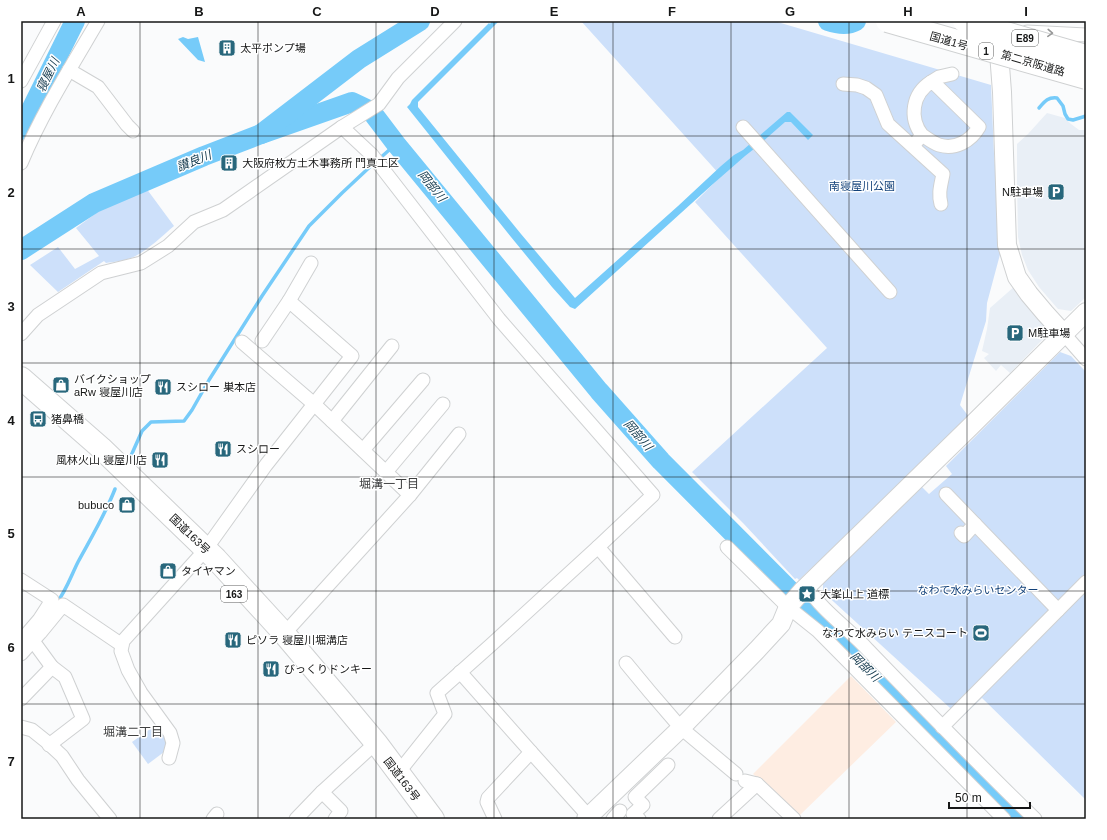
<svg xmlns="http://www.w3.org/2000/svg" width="1107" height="840" font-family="Arial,'Noto Sans JP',sans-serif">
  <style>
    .built { fill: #e9eff6 }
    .industrial { fill: #feede2 }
    .green { fill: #cde0fa }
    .water { fill: #76cbf9 }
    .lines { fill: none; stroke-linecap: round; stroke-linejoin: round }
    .stream { stroke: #76cbf9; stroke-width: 3.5 }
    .river { stroke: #76cbf9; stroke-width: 20 }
    .street-casing { stroke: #cfd1d2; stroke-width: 15 }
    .secondary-casing { stroke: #cfd1d2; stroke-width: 20 }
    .highway-casing { stroke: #cfd1d2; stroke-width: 24 }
    .street { stroke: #fff; stroke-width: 13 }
    .secondary { stroke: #fff; stroke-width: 18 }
    .highway { stroke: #fff; stroke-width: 22 }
    .highway-bridge-casing { stroke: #cfd1d2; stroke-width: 24; stroke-linecap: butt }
    .highway-bridge { stroke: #fff; stroke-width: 22 }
    .oneway { stroke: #969797 }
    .grid { fill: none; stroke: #161717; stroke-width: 1; stroke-opacity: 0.55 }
    .labels { text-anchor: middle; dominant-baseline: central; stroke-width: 3; stroke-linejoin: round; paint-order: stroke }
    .shield { fill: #fff; stroke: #5c5d5d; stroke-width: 1 }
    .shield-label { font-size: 10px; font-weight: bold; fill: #161717 }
    .street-label { font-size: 11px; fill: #161717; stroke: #fff }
    .poi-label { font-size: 11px; fill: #161717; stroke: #fff; text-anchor: start }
    .park-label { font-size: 11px; fill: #13427a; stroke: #fff }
    .water-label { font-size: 12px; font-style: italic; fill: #1b4054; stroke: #fff }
    .neighbourhood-label { font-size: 12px; fill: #3f4041; stroke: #fff }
    .neatline { fill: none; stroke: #161717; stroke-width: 1.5 }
    .grid-label { font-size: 13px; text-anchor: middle; font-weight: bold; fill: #161717 }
  </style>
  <rect width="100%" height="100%" fill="#fafbfc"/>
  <g class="built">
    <polygon points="1047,113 1065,118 1071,124 1079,130 1086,130 1086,297 1071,311 1058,309 1039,287 1028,270 1022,255 1018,237 1017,182 1017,144 1028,134"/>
    <polygon points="1015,286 1049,327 1040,337 1043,339 1010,373 1001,365 996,371 984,358 989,354 982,351 987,329 990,308"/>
  </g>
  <polygon class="industrial" points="851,676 896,722 800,815 753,774"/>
  <g class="green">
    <polygon points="581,21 774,21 991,85 994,154 1002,247 987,303 986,321 960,405 969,417 799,580 797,578 795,579 743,523 692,472 827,348 695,202 721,176"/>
    <path d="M146,188L174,226C161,237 146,252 131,258C123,261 113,262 106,263L104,261L58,292L30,265L58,247L75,269L99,256L76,228L95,214L102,207Z"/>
    <polygon points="1060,352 1071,356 1086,372 1086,798 1085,799 982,698 961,718 823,592 823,583 919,484 929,494 952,474 946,466"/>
    <polygon points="156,725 167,741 168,749 148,764 132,742"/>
  </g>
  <g class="water">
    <polygon points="492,21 499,21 418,102 418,107 521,234 575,298 678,206 721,166 734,155 743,150 787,112 790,112 813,135 808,140 791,122 785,122 759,145 745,156 713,184 575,309 570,307 552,287 511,237 407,107 410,104 412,100 489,23 490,24"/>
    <polygon points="183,37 188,39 198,37 205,62 198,60 178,39"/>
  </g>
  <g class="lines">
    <g class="stream">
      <path d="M1039,108C1045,101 1048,97 1057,98L1063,106L1065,114L1068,119L1073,120L1086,116"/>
      <polyline points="379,159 396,144"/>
      <polyline points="130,458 142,431 151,422 184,421 192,410 209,380 262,296 309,226 342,193 374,163"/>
      <path d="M56,604C66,591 71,576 78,562C91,538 105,515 115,489"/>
    </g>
    <g class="river">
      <path d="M828,21C837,24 847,26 856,21"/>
      <polyline points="21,130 75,21"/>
      <polyline points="261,134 352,102 371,111 396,144 599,391 661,461 920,721 1016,819"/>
      <polyline points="21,250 94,203 204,156 261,134 359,59 420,21"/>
    </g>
    <g class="street-casing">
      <g id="street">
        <polyline points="1027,32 1086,35"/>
        <polyline points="69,70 98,87 127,125 133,131"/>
        <polyline points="21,81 54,21"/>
        <polyline points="931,82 939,77 952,74"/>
        <path d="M843,84L857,85L866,88L876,95L888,124L943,174C941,185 938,193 941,204"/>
        <polyline points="342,127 372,155 499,319 653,495 598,547 492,644 437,693 445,714 398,773"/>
        <polyline points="743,127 890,292"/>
        <path d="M913,146L922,135C928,139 933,143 939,145C955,150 971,141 979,127L935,84L931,82C912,94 909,118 922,135"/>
        <path d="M21,163C42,113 71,67 98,21"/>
        <polyline points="21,334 38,315 101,273 141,263 168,246 194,222 223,210 342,127 379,104 398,78 455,21"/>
        <polyline points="1064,334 1086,359"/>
        <polyline points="262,341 289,301 311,263"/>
        <polyline points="242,342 314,404 410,495"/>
        <polyline points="332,421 392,346"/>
        <polyline points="363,450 423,380"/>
        <polyline points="386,472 443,404"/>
        <polyline points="946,494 1058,610"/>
        <polyline points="961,533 964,536 975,524"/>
        <polyline points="598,547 675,637"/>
        <polyline points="727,547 788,607 818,631 1004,819"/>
        <polyline points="206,549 266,465 352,356 289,301"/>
        <polyline points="21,580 52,600 39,620 21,641"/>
        <path d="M807,587C823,612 848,628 868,650C923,707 978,764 1035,819"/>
        <polyline points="284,634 410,495 459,434"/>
        <polyline points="33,641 52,667 65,677 83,719 49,745"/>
        <polyline points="21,654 40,633 63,605 122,645"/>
        <polyline points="626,663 650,692 681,728 736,774"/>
        <polyline points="460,672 531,752 488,798 487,802 495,819"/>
        <polyline points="21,699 52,667"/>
        <polyline points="21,727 32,730 47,742 62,756 78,780 110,819"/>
        <polyline points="942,727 1086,582"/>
        <polyline points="531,752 591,819"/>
        <polyline points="169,758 173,743 170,733 141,693 128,670 121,651 123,641 198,558"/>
        <polyline points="745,781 757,784 794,819"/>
        <polyline points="322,792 341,811 335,819"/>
        <polyline points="213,819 217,814"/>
        <polyline points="296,819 322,792 368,750"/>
        <polyline points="613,819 620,811"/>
        <polyline points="639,819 633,814 643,805 635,797 668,765"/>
        <polyline points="719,819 757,784"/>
      </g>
    </g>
    <g class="secondary-casing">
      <g id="secondary">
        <polyline points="998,40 1002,92 1007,245 1017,277 1029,294 1045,313 1064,334"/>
        <polyline points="586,819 681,728 757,650 781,624 788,607 802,591 970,427 1086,312"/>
      </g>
    </g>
    <g class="highway-casing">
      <polyline id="highway" points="21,378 101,448 216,559 281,630 342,702 377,744 433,819"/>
    </g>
    <use href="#street" class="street"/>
    <use href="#secondary" class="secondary"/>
    <use href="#highway" class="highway"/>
    <g class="highway-bridge-casing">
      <g id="highway-bridge">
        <polyline points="887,21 1086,78"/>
        <polyline points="964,21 1086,56"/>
      </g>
    </g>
    <use href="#highway-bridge" class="highway-bridge"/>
  </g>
  <defs><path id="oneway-chevron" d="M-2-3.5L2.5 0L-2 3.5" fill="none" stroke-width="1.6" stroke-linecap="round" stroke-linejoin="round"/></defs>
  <use class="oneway" href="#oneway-chevron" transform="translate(1050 33) rotate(3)"/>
  <path class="grid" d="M140,21V819M258,21V819M376,21V819M494,21V819M613,21V819M731,21V819M849,21V819M967,21V819M21,136H1086M21,249H1086M21,363H1086M21,477H1086M21,591H1086M21,704H1086"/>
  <defs>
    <g id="building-square" transform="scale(0.9)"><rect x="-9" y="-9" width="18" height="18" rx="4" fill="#28677c" stroke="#fff"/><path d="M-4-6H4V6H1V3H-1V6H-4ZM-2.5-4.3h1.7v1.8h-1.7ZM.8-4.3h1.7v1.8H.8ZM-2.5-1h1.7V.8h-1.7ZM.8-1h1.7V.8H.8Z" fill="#fff"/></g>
    <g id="parking-square" transform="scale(0.9)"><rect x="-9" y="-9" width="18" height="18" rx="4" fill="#28677c" stroke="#fff"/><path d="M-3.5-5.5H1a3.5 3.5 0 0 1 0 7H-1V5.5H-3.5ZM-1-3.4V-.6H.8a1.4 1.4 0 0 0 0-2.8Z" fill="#fff"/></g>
    <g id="shop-square" transform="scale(0.9)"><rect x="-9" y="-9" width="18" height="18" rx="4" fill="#28677c" stroke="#fff"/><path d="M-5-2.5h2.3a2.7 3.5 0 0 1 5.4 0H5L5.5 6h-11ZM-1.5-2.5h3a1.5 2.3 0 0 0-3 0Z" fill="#fff"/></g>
    <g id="restaurant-square" transform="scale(0.9)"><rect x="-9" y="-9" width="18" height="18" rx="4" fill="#28677c" stroke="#fff"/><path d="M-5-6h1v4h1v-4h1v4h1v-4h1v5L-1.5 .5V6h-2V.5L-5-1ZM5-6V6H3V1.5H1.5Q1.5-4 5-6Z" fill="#fff"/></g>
    <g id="bus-square" transform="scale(0.9)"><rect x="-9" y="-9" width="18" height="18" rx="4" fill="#28677c" stroke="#fff"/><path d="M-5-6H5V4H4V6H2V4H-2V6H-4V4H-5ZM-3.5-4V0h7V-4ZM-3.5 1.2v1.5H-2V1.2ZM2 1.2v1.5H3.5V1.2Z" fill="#fff"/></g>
    <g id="sight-square" transform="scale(0.9)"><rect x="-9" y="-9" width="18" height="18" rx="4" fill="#28677c" stroke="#fff"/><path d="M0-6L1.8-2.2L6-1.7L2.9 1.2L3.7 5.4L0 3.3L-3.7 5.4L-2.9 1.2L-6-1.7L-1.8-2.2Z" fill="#fff"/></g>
    <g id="stadium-square" transform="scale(0.9)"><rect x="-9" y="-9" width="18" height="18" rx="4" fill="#28677c" stroke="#fff"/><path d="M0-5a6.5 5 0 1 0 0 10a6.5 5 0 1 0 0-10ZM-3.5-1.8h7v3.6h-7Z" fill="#fff"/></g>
  </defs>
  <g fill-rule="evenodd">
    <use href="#building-square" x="227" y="48"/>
    <use href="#building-square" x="229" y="163"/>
    <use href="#parking-square" x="1056" y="192"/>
    <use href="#parking-square" x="1015" y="333"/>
    <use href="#shop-square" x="61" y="385"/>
    <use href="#restaurant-square" x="163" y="387"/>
    <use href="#bus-square" x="38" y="419"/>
    <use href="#restaurant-square" x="223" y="449"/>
    <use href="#restaurant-square" x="160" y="460"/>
    <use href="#shop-square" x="127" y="505"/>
    <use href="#shop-square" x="168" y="571"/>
    <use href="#sight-square" x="807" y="594"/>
    <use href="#stadium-square" x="981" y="633"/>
    <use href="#restaurant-square" x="233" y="640"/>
    <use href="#restaurant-square" x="271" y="669"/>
  </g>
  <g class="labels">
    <g class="shield">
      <rect x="1012" y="30" width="26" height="16" rx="3"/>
      <rect x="979" y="43" width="14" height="16" rx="3"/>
      <rect x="221" y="586" width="26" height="16" rx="3"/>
    </g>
    <g class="shield-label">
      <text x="1025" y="38">E89</text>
      <text x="986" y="51">1</text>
      <text x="234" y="594">163</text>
    </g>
    <g class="street-label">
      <text transform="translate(949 41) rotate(16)">国道1号</text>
      <text transform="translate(1033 63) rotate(16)">第二京阪道路</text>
      <text transform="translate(190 534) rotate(44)">国道163号</text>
      <text transform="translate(402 779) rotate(53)">国道163号</text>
    </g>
    <g class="poi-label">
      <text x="240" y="48">太平ポンプ場</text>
      <text x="242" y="163">大阪府枚方土木事務所 門真工区</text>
      <text x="1043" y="192" text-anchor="end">N駐車場</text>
      <text x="1028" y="333">M駐車場</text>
      <text x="74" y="379">バイクショップ<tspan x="74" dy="13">aRw 寝屋川店</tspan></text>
      <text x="176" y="387">スシロー 巣本店</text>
      <text x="51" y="419">猪鼻橋</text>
      <text x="236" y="449">スシロー</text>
      <text x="147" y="460" text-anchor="end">風林火山 寝屋川店</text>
      <text x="114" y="505" text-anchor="end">bubuco</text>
      <text x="181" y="571">タイヤマン</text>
      <text x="820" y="594">大峯山上 道標</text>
      <text x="968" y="633" text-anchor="end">なわて水みらい テニスコート</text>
      <text x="246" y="640">ピソラ 寝屋川堀溝店</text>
      <text x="284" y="669">びっくりドンキー</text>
    </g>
    <g class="park-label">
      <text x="862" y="186">南寝屋川公園</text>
      <text x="978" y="590">なわて水みらいセンター</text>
    </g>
    <g class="water-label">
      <text transform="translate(48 75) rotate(-64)">寝屋川</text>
      <text transform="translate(194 161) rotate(-22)">讃良川</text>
      <text transform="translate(432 186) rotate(51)">岡部川</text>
      <text transform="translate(638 435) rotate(49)">岡部川</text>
      <text transform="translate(865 667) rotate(45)">岡部川</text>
    </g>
    <g class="neighbourhood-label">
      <text x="389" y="484">堀溝一丁目</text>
      <text x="133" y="732">堀溝二丁目</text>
    </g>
  </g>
  <rect width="1107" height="840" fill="none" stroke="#ffffff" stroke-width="44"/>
  <path d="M949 802v6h81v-6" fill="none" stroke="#161717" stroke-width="2"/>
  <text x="955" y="802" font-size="12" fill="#161717" stroke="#ffffff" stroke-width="3" paint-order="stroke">50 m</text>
  <rect x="22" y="22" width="1063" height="796" class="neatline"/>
  <g class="grid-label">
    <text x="81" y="16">A</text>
    <text x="199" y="16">B</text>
    <text x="317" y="16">C</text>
    <text x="435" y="16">D</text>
    <text x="554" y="16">E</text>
    <text x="672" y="16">F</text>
    <text x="790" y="16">G</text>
    <text x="908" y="16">H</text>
    <text x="1026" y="16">I</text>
    <text x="11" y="83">1</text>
    <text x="11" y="197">2</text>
    <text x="11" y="311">3</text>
    <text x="11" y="425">4</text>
    <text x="11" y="538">5</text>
    <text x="11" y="652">6</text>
    <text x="11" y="766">7</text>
  </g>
</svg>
